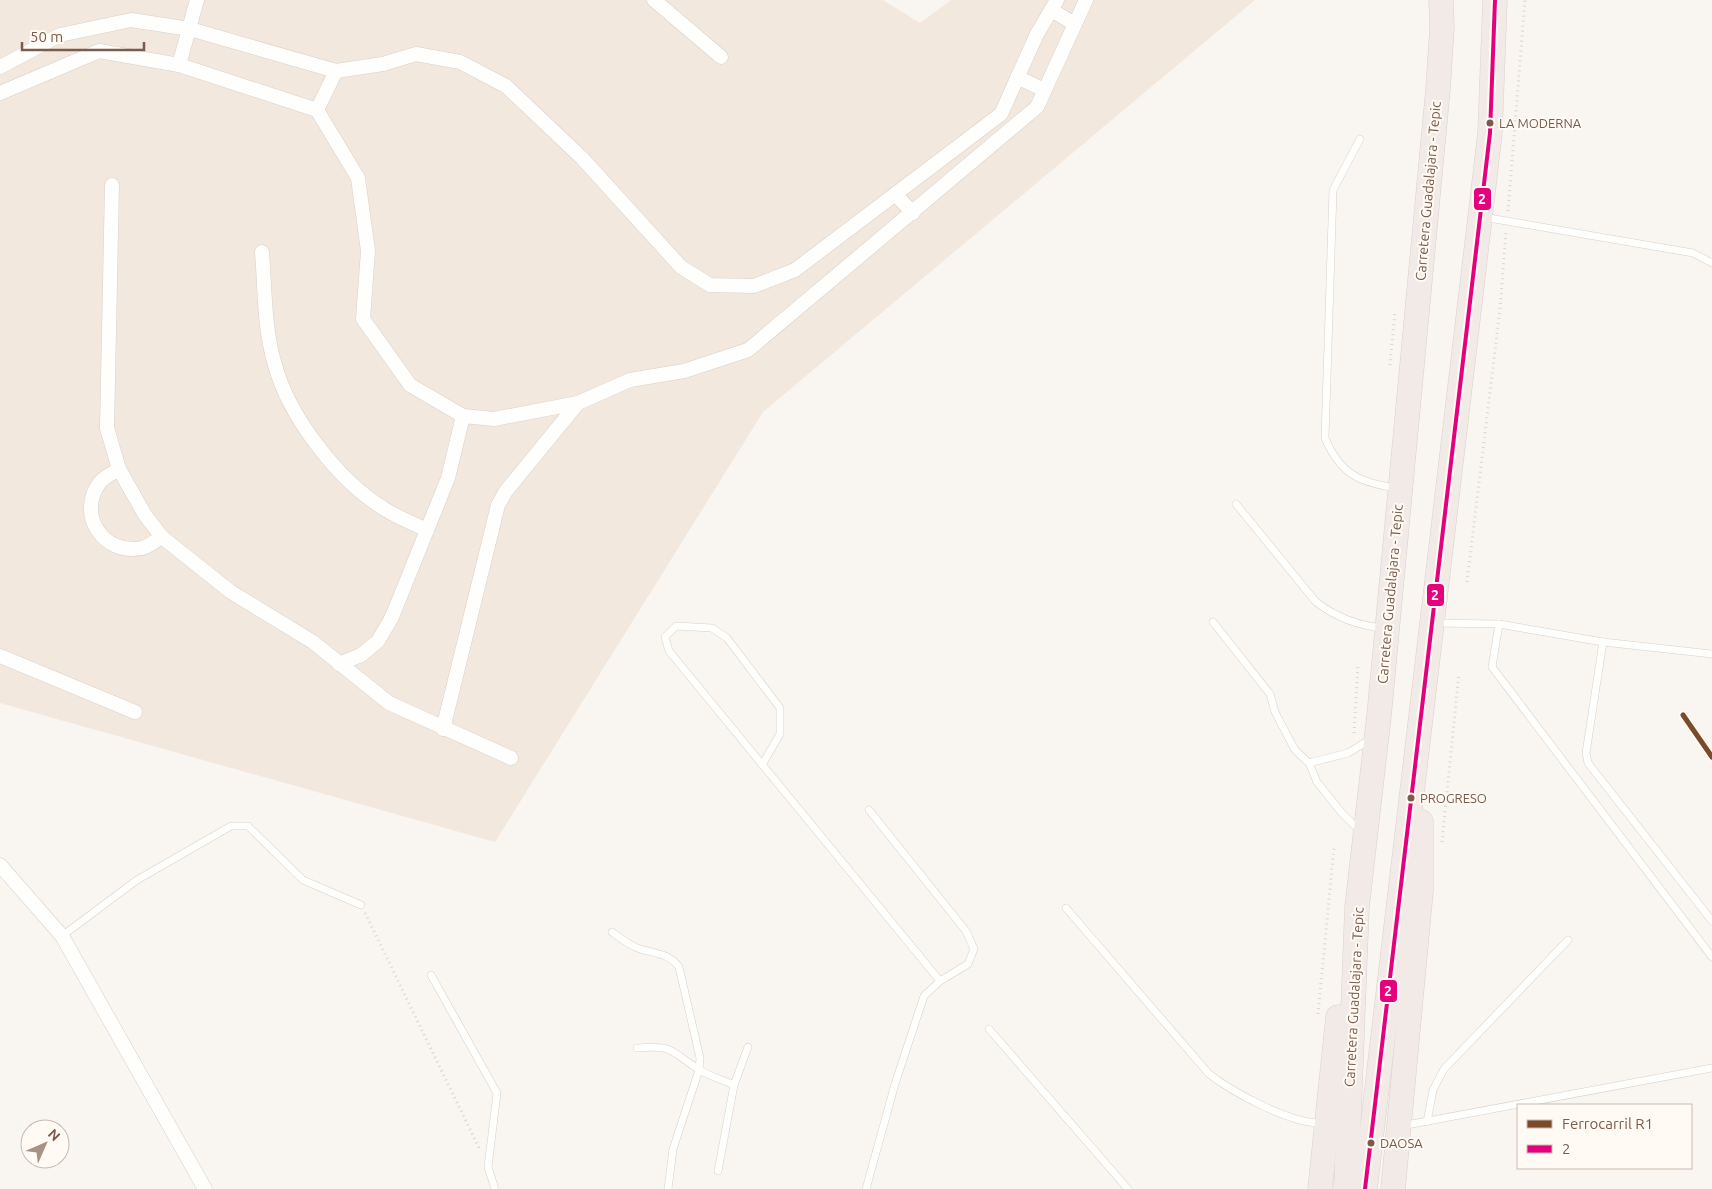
<svg xmlns="http://www.w3.org/2000/svg" width="1712" height="1189" font-family="Ubuntu,sans-serif">
  <style>
    .residential { fill: #f2e8de }
    .lines { fill: none; stroke-linecap: round; stroke-linejoin: round }
    .lane-casing { stroke: #d7d1cb; stroke-width: 8 }
    .street-casing { stroke: #d7d1cb; stroke-width: 15 }
    .highway-casing { stroke: #dad1cc; stroke-width: 25 }
    .path { stroke: #dcd5d0; stroke-width: 3; stroke-dasharray: 1 4; stroke-linecap: butt }
    .lane { stroke: #fefefd; stroke-width: 7 }
    .street { stroke: #fefefd; stroke-width: 14 }
    .highway { stroke: #f2eae7; stroke-width: 24 }
    .bus-1-casing { stroke: #fffaf3; stroke-width: 8 }
    .bus-1 { stroke: #e5007d; stroke-width: 4 }
    .rail-1-casing { stroke: #fffaf3; stroke-width: 9 }
    .rail-1 { stroke: #7a4b2a; stroke-width: 5 }
    .bus-dot { fill: #7a5c4d; stroke: #fffaf3; stroke-width: 2 }
    .labels { text-anchor: middle; dominant-baseline: central; stroke-width: 4; stroke-linejoin: round; paint-order: stroke }
    .bus-label { font-size: 13px; fill: #7a5c4d; stroke: #fffaf3; text-anchor: start }
    .street-label { font-size: 14px; fill: #7a5c4d; stroke: #fffaf3 }
    .line-badge { stroke: #fffaf3; stroke-width: 2 }
    .badge-label { font-size: 14px; text-anchor: middle; font-weight: bold; fill: #fff }
  </style>
  <rect width="100%" height="100%" fill="#f9f5f0"/>
  <polygon class="residential" points="0,0 883,0 920,23 951,0 1255,0 763,412 495,842 0,703"/>
  <g class="lines">
    <g class="lane-casing">
      <g id="lane">
        <path d="M1360,139L1333,190L1325,438C1340,474 1360,483 1397,488"/>
        <polyline points="1483,217 1693,253 1712,263"/>
        <path d="M1236,504L1316,602C1337,618 1358,626 1384,628"/>
        <polyline points="1213,622 1270,694 1275,712 1287,735 1295,750 1309,763 1317,782 1341,812 1361,832"/>
        <polyline points="1434,623 1499,624 1492,667 1712,957"/>
        <polyline points="1499,624 1603,642 1712,654"/>
        <polyline points="1603,642 1586,753 1588,763 1712,921"/>
        <polyline points="1309,763 1348,753 1371,739"/>
        <polyline points="762,765 780,734 780,708 727,638 712,628 676,626 665,637 669,651 940,981"/>
        <path d="M1066,908L1209,1074C1234,1093 1291,1124 1322,1123"/>
        <path d="M612,932C620,938 630,946 640,949C656,954 668,953 679,967L700,1058L699,1070L673,1149L668,1189"/>
        <polyline points="62,936 137,880 231,826 248,826 303,880 361,905"/>
        <polyline points="431,975 497,1093 488,1167 495,1189"/>
        <polyline points="989,1029 1128,1189"/>
        <path d="M637,1048C674,1045 670,1051 698,1069C709,1076 723,1080 734,1085L718,1171"/>
        <polyline points="734,1085 748,1047"/>
        <polyline points="1427,1122 1433,1090 1444,1069 1568,940"/>
        <polyline points="1401,1126 1712,1068"/>
        <polyline points="866,1189 895,1084 924,996 940,981 968,964 974,949 966,931 869,810"/>
      </g>
    </g>
    <g class="street-casing">
      <g id="street">
        <polyline points="654,0 721,57"/>
        <polyline points="1051,10 1075,24"/>
        <polyline points="179,65 197,0"/>
        <polyline points="0,67 60,35 131,20 190,29 336,71 383,64 416,54 460,62 506,86 582,158 681,267 710,285 754,286 795,270 1001,114 1037,34 1057,0"/>
        <polyline points="1017,77 1044,90"/>
        <polyline points="0,93 99,51 179,65 317,110 358,178 368,251 363,319 410,385 463,416 494,419 578,403 630,380 684,371 748,350 1037,107 1086,0"/>
        <polyline points="317,110 336,71"/>
        <polyline points="112,185 107,428 119,469 145,515 162,537 231,592 313,642 389,703 511,758"/>
        <polyline points="895,194 913,213"/>
        <path d="M262,252C265,289 264,329 275,365C289,417 338,480 383,508C396,517 413,523 427,530"/>
        <path d="M119,469C113,473 104,477 100,482C76,514 103,556 142,548C148,547 156,540 162,537"/>
        <polyline points="0,656 135,712"/>
        <polyline points="339,664 361,655 378,641 392,617 448,478 463,416"/>
        <polyline points="443,729 498,505 506,491 578,403"/>
        <polyline points="0,865 62,936 205,1189"/>
      </g>
    </g>
    <g class="highway-casing">
      <g id="highway">
        <polyline points="1320,1189 1338,1017"/>
        <polyline points="1346,1189 1357,907 1379,716 1438,89 1442,28 1441,0"/>
        <polyline points="1365,1189 1490,133 1495,0"/>
        <polyline points="1393,1189 1421,891 1421,822"/>
      </g>
    </g>
    <g class="path">
      <polyline points="1508,211 1525,0"/>
      <polyline points="1390,365 1395,311"/>
      <polyline points="1467,582 1500,309 1506,232"/>
      <polyline points="1354,733 1358,664"/>
      <polyline points="1442,842 1459,673"/>
      <polyline points="365,913 479,1148"/>
      <polyline points="1318,1014 1334,847"/>
    </g>
    <use href="#lane" class="lane"/>
    <use href="#street" class="street"/>
    <use href="#highway" class="highway"/>
    <g class="bus-1-casing">
      <polyline id="bus-1" points="1365,1189 1490,133 1495,0"/>
    </g>
    <use href="#bus-1" class="bus-1"/>
    <g class="rail-1-casing">
      <polyline id="rail-1" points="1683,715 1712,757"/>
    </g>
    <use href="#rail-1" class="rail-1"/>
  </g>
  <g class="bus-dot">
    <circle cx="1490" cy="123" r="4.5"/>
    <circle cx="1411" cy="798" r="4.5"/>
    <circle cx="1371" cy="1143" r="4.5"/>
  </g>
  <g class="labels">
    <g class="bus-label">
      <text x="1499" y="123">LA MODERNA</text>
      <text x="1420" y="798">PROGRESO</text>
      <text x="1380" y="1143">DAOSA</text>
    </g>
    <g class="street-label">
      <text transform="translate(1428 191) rotate(-85)">Carretera Guadalajara - Tepic</text>
      <text transform="translate(1390 594) rotate(-85)">Carretera Guadalajara - Tepic</text>
      <text transform="translate(1354 997) rotate(-87)">Carretera Guadalajara - Tepic</text>
    </g>
  </g>
  <g class="line-badge">
    <rect x="1473" y="187" width="19" height="24" rx="5" fill="#e5007d"/>
    <rect x="1426" y="583" width="19" height="24" rx="5" fill="#e5007d"/>
    <rect x="1379" y="979" width="19" height="24" rx="5" fill="#e5007d"/>
  </g>
  <g class="badge-label">
    <text x="1482" y="204">2</text>
    <text x="1435" y="600">2</text>
    <text x="1388" y="996">2</text>
  </g>
  <rect x="1517" y="1104" width="175" height="65" fill="#fffaf3" stroke="#cabbb1"/>
  <rect x="1527" y="1120" width="25" height="8" fill="#7a4b2a" stroke="#cabbb1"/>
  <text x="1562" y="1129" font-size="15" fill="#7a5c4d">Ferrocarril R1</text>
  <rect x="1527" y="1145" width="25" height="8" fill="#e5007d" stroke="#cabbb1"/>
  <text x="1562" y="1154" font-size="15" fill="#7a5c4d">2</text>
  <g transform="translate(45 1144) rotate(45)"><circle r="24" fill="#fffaf3" stroke="#cabbb1"/>
  <path d="M0-4L9 19L0 12L-9 19Z" fill="#a69286"/>
  <text y="-8" font-size="14" font-weight="bold" text-anchor="middle" fill="#7a5c4d">N</text>
  </g>
  <path d="M22 42v8h122v-8" fill="none" stroke="#7a5c4d" stroke-width="2.5"/>
  <text x="30" y="42" font-size="15" fill="#7a5c4d" stroke="#fffaf3" stroke-width="4" paint-order="stroke">50 m</text>
</svg>
